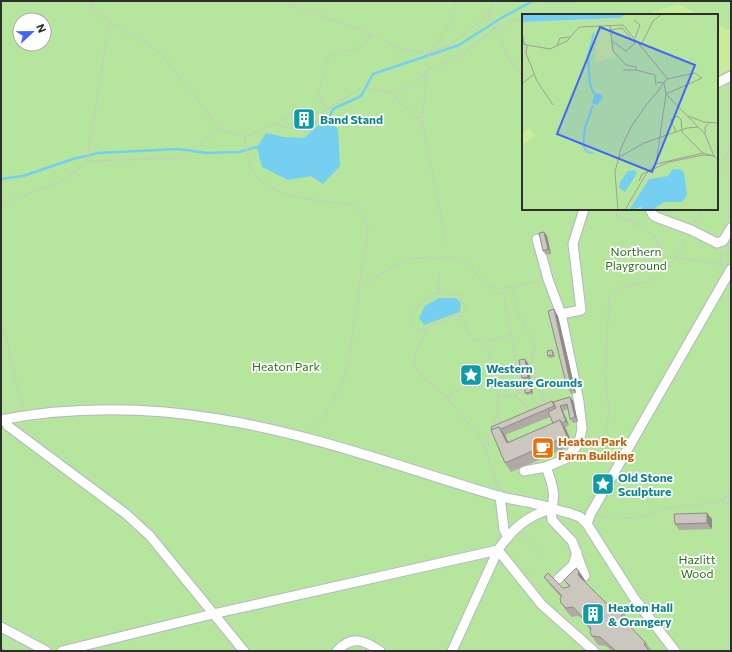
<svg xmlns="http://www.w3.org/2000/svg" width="732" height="652" font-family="Commissioner,sans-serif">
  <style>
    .green { fill: #b6e59e; fill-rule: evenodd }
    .pitch { fill: #c9ec9a }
    .water { fill: #75cff0 }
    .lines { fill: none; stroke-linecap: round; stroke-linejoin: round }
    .stream { stroke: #75cff0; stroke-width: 2.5 }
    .minor-casing { stroke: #b4b7c1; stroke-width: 11 }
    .path { stroke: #c9c9c9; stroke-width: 1.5; stroke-dasharray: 3 2; stroke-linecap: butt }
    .minor { stroke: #fff; stroke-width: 9 }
    .tram { stroke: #a3a6b8; stroke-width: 1 }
    .wall { fill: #afaba4; fill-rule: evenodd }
    .shaded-wall { fill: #8e8b86 }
    .building { fill: #cbc7bf; stroke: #8e8b86 }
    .labels { text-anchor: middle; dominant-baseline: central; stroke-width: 3.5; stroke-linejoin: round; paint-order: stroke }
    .culture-label { font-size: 12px; font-weight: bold; fill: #0d838f; stroke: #fff; text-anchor: start }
    .park-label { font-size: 12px; fill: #2c6e1b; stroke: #fff }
    .food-label { font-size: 12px; font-weight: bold; fill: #c56008; stroke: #fff; text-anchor: start }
    .inset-river { fill: none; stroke: #75cff0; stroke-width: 2 }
    .inset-road { fill: none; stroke: #a29e99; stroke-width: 1 }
    .view { fill: #4264fb; fill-opacity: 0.15; stroke: #4264fb; stroke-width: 2 }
    .inset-edge { fill: none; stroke: #2e2e2e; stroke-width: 2 }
  </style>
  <rect width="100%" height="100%" fill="#efe9e1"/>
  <path class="green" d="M1,1H731V651H1ZM523,15H717V209H523ZM20,20H44V44H20Z"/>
  <g class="pitch">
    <polygon points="678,4 700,15 645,15"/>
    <polygon points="717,24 731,31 731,68 717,76"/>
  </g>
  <g class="water">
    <polygon points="320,124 333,125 338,129 340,166 323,184 311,176 288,180 262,167 257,147 266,133 284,137 304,138"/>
    <polygon points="439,298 456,298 461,303 460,312 424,325 419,318 425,306"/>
  </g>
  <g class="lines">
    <g class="stream">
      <polyline points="540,1 576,1"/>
      <polyline points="326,125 333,109 361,96 373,74 459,45 503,17 533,1"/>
      <polyline points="1,179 23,176 73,159 98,153 178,149 207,153 239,152 257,147"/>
    </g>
    <g class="minor-casing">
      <g id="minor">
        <polyline points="717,83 731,76"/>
        <polyline points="650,209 653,215 656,217 691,230 717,243 723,241 731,228"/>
        <polyline points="537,239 548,279 561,314 581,310 573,244 584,209"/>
        <polyline points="4,419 8,426 126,514 150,536 244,651"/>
        <path d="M1,420C69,406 150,407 218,419C314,434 406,469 498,496C512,500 526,501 540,505C549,507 559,511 569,513L580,517L587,524L634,598L675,651"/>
        <path d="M546,467C551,481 557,494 551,509C527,516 512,529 498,550L542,605L594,651"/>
        <polyline points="524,471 546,467 565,459 576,447 580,438 582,429 579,402 561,314"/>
        <polyline points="500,496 504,530 507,535"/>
        <polyline points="551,509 552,520 572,541 585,576"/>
        <polyline points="587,524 591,513 731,269"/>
        <polyline points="558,579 573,565 577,552"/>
        <polyline points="1,627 46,651"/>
        <polyline points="62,651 213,614 498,550 452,651"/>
        <path d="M337,651C352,635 364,640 380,651"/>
      </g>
    </g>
    <g class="path">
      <polyline points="89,1 96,12 109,21 160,52 220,128 245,137 275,124 308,133 327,109 362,88 390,92 422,122 444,229 442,244"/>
      <polyline points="282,1 370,34 365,46 329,56 318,96 327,109"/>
      <polyline points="730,1 731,2"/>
      <polyline points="533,15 536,14"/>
      <polyline points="489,16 509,59 523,76"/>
      <polyline points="370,34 379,36 396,48 429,53 427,70 460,56 495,28 523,19"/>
      <path d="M430,52C439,40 458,18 453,1"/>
      <polyline points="429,53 450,45 488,15 494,1"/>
      <polyline points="390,92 413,85 427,70 422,122"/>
      <polyline points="276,124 299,108 322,115"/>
      <path d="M245,138C247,149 248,167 256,176C279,200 325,201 355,205L363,215L368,228L347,372L326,414L308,430"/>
      <polyline points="87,161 109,21"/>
      <polyline points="717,178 731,145"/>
      <polyline points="1,205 68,178 87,161 180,158 220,128"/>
      <path d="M619,209L616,216C649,229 659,231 665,268"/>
      <polyline points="694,223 702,209"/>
      <polyline points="721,256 728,255 731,250"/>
      <polyline points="676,257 723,265"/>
      <polyline points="720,263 721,251"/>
      <polyline points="440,273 438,293 460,295 466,308 461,316"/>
      <polyline points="513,286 518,314 532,337 535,350 532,360 536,384 546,403 550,403"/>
      <polyline points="359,287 410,258 460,258 492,288 502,289 540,281"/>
      <path d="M438,293C424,298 418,305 411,318L413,326L419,331L454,316H461"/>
      <path d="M461,316C473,350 480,341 511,335L503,290"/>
      <polyline points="1,317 23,409"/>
      <polyline points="428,326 416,352 414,360 417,371 450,401 477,434 487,453 498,487"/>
      <polyline points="511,335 520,383 516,395"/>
      <polyline points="487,342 498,396 498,415 502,423"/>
      <polyline points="516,395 528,409 531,410 544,400"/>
      <polyline points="498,396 516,395 525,386 536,384"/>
      <path d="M447,398C464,381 474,388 495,386"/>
      <polyline points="507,435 512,441"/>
      <path d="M588,443L604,435L607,429L609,409L605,377L609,298C613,295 617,290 621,288C628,285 640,285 648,281C666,274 679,254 687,237"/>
      <polyline points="484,446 498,415"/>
      <polyline points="721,502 731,491"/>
      <polyline points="599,517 635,518 667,508 721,502 731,504"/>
      <polyline points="523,534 544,556"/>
      <polyline points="527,572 532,568"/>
    </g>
    <use href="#minor" class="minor"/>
    <polyline class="tram" points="1,648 5,651"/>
  </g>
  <g class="wall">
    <polygon points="309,116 311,120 309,124 304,126 300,124 297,120"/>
    <polygon points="544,232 547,236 551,254 546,255 543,251"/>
    <polygon points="558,316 576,393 571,394 567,387"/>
    <polygon points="552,350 554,352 555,357 549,358 548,356"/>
    <polygon points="528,363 531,382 525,383 522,378"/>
    <polygon points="532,388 533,394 527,395 525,393"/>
    <path d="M570,397L573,401L578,422L573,423L570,419L568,409L563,411L569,425L565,428L573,445L511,472L505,463L491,430ZM550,417L553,423L508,442L505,435Z"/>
    <polygon points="712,519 712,529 679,530 675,524"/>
    <polygon points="544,577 563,588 569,587 564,580 585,580 585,582 603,600 611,607 624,613 630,622 627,624 646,643 652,651 612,651 606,646 598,645 592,636 590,630 583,620 579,616 572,617 567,612 561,603 561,597 550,585"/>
  </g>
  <g class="shaded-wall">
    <polygon points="306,111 309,116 311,120 309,124 306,120"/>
    <polygon points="544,232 547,236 551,254 548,249"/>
    <polygon points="554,309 558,316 576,393 571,386"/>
    <polygon points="525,359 528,363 531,382 528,377"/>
    <polygon points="531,386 532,388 533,394 531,392"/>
    <polygon points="570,397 573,401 578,422 575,417"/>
    <polygon points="560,406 563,411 569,425 566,421"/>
    <polygon points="560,420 566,429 573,445 567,436"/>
    <polygon points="499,427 505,435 513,452 507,443"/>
    <polygon points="707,513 712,519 712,529 707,523"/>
    <polygon points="579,571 585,580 584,584 578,575"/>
  </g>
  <g class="building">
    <circle cx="301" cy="115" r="6"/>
    <polygon points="544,232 548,249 543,251 539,233"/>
    <polygon points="554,309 571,386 567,387 548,311"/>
    <polygon points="552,350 553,355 548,356 547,351"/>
    <polygon points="525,359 528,377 522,378 519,360"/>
    <polygon points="531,386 531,392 525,393 525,387"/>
    <polygon points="570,397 575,417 570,419 567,404 560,406 566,421 562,423 560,420 553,423 548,412 556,408 553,402"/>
    <polygon points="552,401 554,406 501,429 499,427 492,430 491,427"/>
    <polygon points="560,420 567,436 505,463 491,430 499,427 507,443"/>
    <polygon points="707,513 707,523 675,524 674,514"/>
    <polygon points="575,569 577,569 579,571 578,575 603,600 611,607 615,604 624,613 621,616 622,618 646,643 644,644 649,651 616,651 600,637 592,636 590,632 591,628 583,620 584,619 573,607 566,608 561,603 560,598 562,596 544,577 548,573 563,588 569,587 570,586 564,580"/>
  </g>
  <defs>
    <g id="building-square" transform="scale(1.15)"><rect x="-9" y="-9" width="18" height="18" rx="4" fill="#0f9aa8" stroke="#fff"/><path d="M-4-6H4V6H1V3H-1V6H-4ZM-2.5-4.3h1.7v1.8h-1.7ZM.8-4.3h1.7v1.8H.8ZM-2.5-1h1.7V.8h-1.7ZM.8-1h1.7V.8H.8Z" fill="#fff"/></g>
    <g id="sight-square" transform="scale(1.15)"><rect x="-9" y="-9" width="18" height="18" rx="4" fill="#0f9aa8" stroke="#fff"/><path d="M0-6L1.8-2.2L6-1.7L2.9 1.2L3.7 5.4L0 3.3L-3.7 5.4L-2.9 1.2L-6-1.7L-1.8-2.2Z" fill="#fff"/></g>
    <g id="cafe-square" transform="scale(1.15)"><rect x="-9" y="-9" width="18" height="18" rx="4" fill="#e8710a" stroke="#fff"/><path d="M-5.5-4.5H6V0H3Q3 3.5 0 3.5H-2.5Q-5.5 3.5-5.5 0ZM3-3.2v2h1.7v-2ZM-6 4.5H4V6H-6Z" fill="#fff"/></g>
  </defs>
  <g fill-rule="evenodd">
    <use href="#building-square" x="304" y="119"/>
    <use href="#sight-square" x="471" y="375"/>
    <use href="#cafe-square" x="543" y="448"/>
    <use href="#sight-square" x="603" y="484"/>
    <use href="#building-square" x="593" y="614"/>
  </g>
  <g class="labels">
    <g class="culture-label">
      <text x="320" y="119">Band Stand</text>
      <text x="486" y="368">Western<tspan x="486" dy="14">Pleasure Grounds</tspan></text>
      <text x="618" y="477">Old Stone<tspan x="618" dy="14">Sculpture</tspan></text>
      <text x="608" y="607">Heaton Hall<tspan x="608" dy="14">&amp; Orangery</tspan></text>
    </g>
    <g class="park-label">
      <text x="636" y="251">Northern<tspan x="636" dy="14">Playground</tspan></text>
      <text x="286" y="366">Heaton Park</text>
      <text x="697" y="559">Hazlitt<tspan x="697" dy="14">Wood</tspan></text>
    </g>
    <g class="food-label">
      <text x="558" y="441">Heaton Park<tspan x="558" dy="14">Farm Building</tspan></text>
    </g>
  </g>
  <g transform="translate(522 14)">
    <rect width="196" height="196" fill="#efe9e1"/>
    <path d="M103,0H196V196H0V8L99,4Z" fill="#b6e59e"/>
    <path d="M84,13H87L90,37L94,43L73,48L75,21ZM7,114L13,121L0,132V120Z" fill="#c9ec9a"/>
    <path d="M0,0H103L99,4L0,8ZM73,79L79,80L81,83L75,91L70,89ZM151,155L160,156L162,159L165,181L160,188H142L130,196H121L119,193L107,196L127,165L146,162ZM112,156L115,159L103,178L97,174L98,168L106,157Z" fill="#75cff0"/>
    <path class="inset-river" d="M72,19L66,42L68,70L72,80M71,139L65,138L61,131L63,114L71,91"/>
    <path class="inset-road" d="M112,6L118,11L113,24M88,12L91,37L104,51L114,53V56H101M89,16L100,14L113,29L104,37L90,27M0,18L2,30M0,30L28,35L45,27L57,13L101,11L146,65M5,31L4,39L15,67L31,91M119,31L131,7L140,0M35,32L38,24L49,23M114,56L133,61L134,71M0,70L12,60M166,102L182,108L196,109M183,120V113L187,109M96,144L122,129L165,114L176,113M134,150L144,80L183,120L192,142L181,139M117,167L120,160L147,148L181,141L192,142L196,146M96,196L93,158L99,134L109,113L125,90L137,76L140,71L142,69L143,67L145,65L173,59L180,64L144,80L142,69L135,68M103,196L124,160L134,150L181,139L160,118L159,105L155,102L149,106L154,118"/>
    <path class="view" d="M78,13L173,51L130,158L35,120Z"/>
    <rect width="196" height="196" class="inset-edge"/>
  </g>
  <rect width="732" height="652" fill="none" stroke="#2e2e2e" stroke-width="4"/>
  <g transform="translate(32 32) rotate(68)"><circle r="19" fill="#ffffff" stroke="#ababab"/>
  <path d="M0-3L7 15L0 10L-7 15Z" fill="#4264fb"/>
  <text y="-6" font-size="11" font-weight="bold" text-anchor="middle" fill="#2e2e2e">N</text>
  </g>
</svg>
